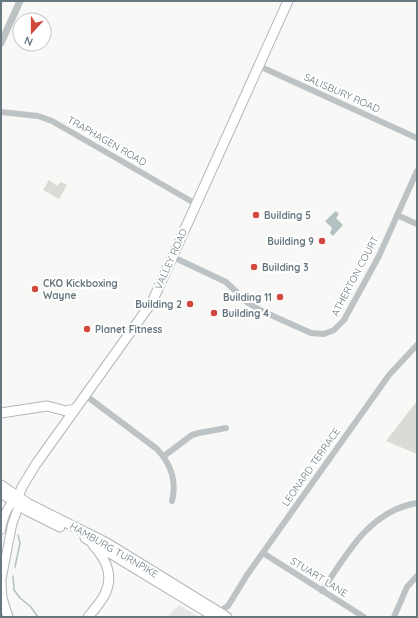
<svg xmlns="http://www.w3.org/2000/svg" width="418" height="618" font-family="Quicksand,sans-serif">
  <style>
    .built { fill: #e6e8e6 }
    .green { fill: #d9dcd5 }
    .water { fill: #b4c1c3 }
    .lines { fill: none; stroke-linecap: round; stroke-linejoin: round }
    .stream { stroke: #b4c1c3; stroke-width: 1.5 }
    .secondary-casing { stroke: #b0b7ba; stroke-width: 10 }
    .primary-casing { stroke: #b1b7ba; stroke-width: 11 }
    .minor { stroke: #bdc3c5; stroke-width: 6 }
    .tertiary { stroke: #bdc3c5; stroke-width: 7 }
    .secondary { stroke: #fff; stroke-width: 8 }
    .primary { stroke: #fff; stroke-width: 9 }
    .poi-dot { fill: #d1483d; stroke: #fff; stroke-width: 1.5 }
    .labels { text-anchor: middle; dominant-baseline: central; stroke-width: 4; stroke-linejoin: round; paint-order: stroke }
    .street-label { font-size: 10px; fill: #66777e; stroke: #fff }
    .poi-label { font-size: 10px; font-weight: bold; fill: #66777e; stroke: #fff; text-anchor: start }
  </style>
  <rect width="100%" height="100%" fill="#f8f8f6"/>
  <polygon class="built" points="179,605 199,617 167,617"/>
  <g class="green">
    <polygon points="49,180 57,186 61,182 67,185 59,199 43,190"/>
    <polygon points="417,401 417,454 386,441"/>
  </g>
  <polygon class="water" points="336,211 339,214 336,218 343,225 333,236 330,233 332,228 325,221"/>
  <g class="lines">
    <g class="stream">
      <polyline points="15,567 20,543 18,535"/>
      <polyline points="13,576 14,590 20,598 30,606 38,617"/>
    </g>
    <g class="secondary-casing">
      <g id="secondary">
        <path d="M1,530C3,517 7,506 17,497"/>
        <polyline points="1,582 12,525 19,505 18,499"/>
      </g>
    </g>
    <g class="primary-casing">
      <g id="primary">
        <polyline points="1,413 47,406 66,411 75,409"/>
        <polyline points="1,485 29,504 107,543 227,617"/>
        <polyline points="1,493 26,510 60,527"/>
        <polyline points="18,497 22,487 36,464 152,302 288,1"/>
        <polyline points="85,538 215,617"/>
        <polyline points="1,582 2,598 8,617"/>
        <path d="M88,617C94,610 101,602 105,594C114,575 106,559 93,545"/>
      </g>
    </g>
    <g class="minor">
      <polyline points="259,66 417,138"/>
      <polyline points="1,112 38,116 52,121 196,204"/>
      <polyline points="397,215 417,224"/>
      <polyline points="173,257 226,282 248,303 262,311 311,333 324,334 334,330 344,320 379,256 417,171"/>
      <path d="M85,395L157,449C171,464 177,481 172,501"/>
      <polyline points="164,456 192,435 199,433 226,428"/>
      <polyline points="263,553 364,617"/>
      <path d="M322,591C347,554 369,511 417,503"/>
      <polyline points="222,614 223,609 228,606 247,575 389,375 417,345"/>
      <polyline points="394,617 407,587 417,576"/>
    </g>
    <polyline class="tertiary" points="1,43 20,1"/>
    <use href="#secondary" class="secondary"/>
    <use href="#primary" class="primary"/>
  </g>
  <g class="poi-dot">
    <circle cx="256" cy="215" r="4"/>
    <circle cx="322" cy="241" r="4"/>
    <circle cx="254" cy="267" r="4"/>
    <circle cx="35" cy="289" r="4"/>
    <circle cx="280" cy="297" r="4"/>
    <circle cx="190" cy="304" r="4"/>
    <circle cx="214" cy="313" r="4"/>
    <circle cx="87" cy="329" r="4"/>
  </g>
  <g class="labels">
    <g class="street-label">
      <text transform="translate(342 93) rotate(24)">SALISBURY ROAD</text>
      <text transform="translate(107 141) rotate(30)">TRAPHAGEN ROAD</text>
      <text transform="translate(171 259) rotate(-66)">VALLEY ROAD</text>
      <text transform="translate(355 276) rotate(-62)">ATHERTON COURT</text>
      <text transform="translate(311 467) rotate(-55)">LEONARD TERRACE</text>
      <text transform="translate(114 550) rotate(30)">HAMBURG TURNPIKE</text>
      <text transform="translate(319 577) rotate(32)">STUART LANE</text>
    </g>
    <g class="poi-label">
      <text x="264" y="215">Building 5</text>
      <text x="314" y="241" text-anchor="end">Building 9</text>
      <text x="262" y="267">Building 3</text>
      <text x="43" y="283">CKO Kickboxing<tspan x="43" dy="12">Wayne</tspan></text>
      <text x="272" y="297" text-anchor="end">Building 11</text>
      <text x="182" y="304" text-anchor="end">Building 2</text>
      <text x="222" y="313">Building 4</text>
      <text x="95" y="329">Planet Fitness</text>
    </g>
  </g>
  <rect width="418" height="618" fill="none" stroke="#66777e" stroke-width="4"/>
  <g transform="translate(32 32) rotate(201)"><circle r="19" fill="#ffffff" stroke="#c2c9cb"/>
  <path d="M0-3L7 15L0 10L-7 15Z" fill="#d1483d"/>
  <text y="-6" font-size="11" font-weight="bold" text-anchor="middle" fill="#66777e">N</text>
  </g>
</svg>
